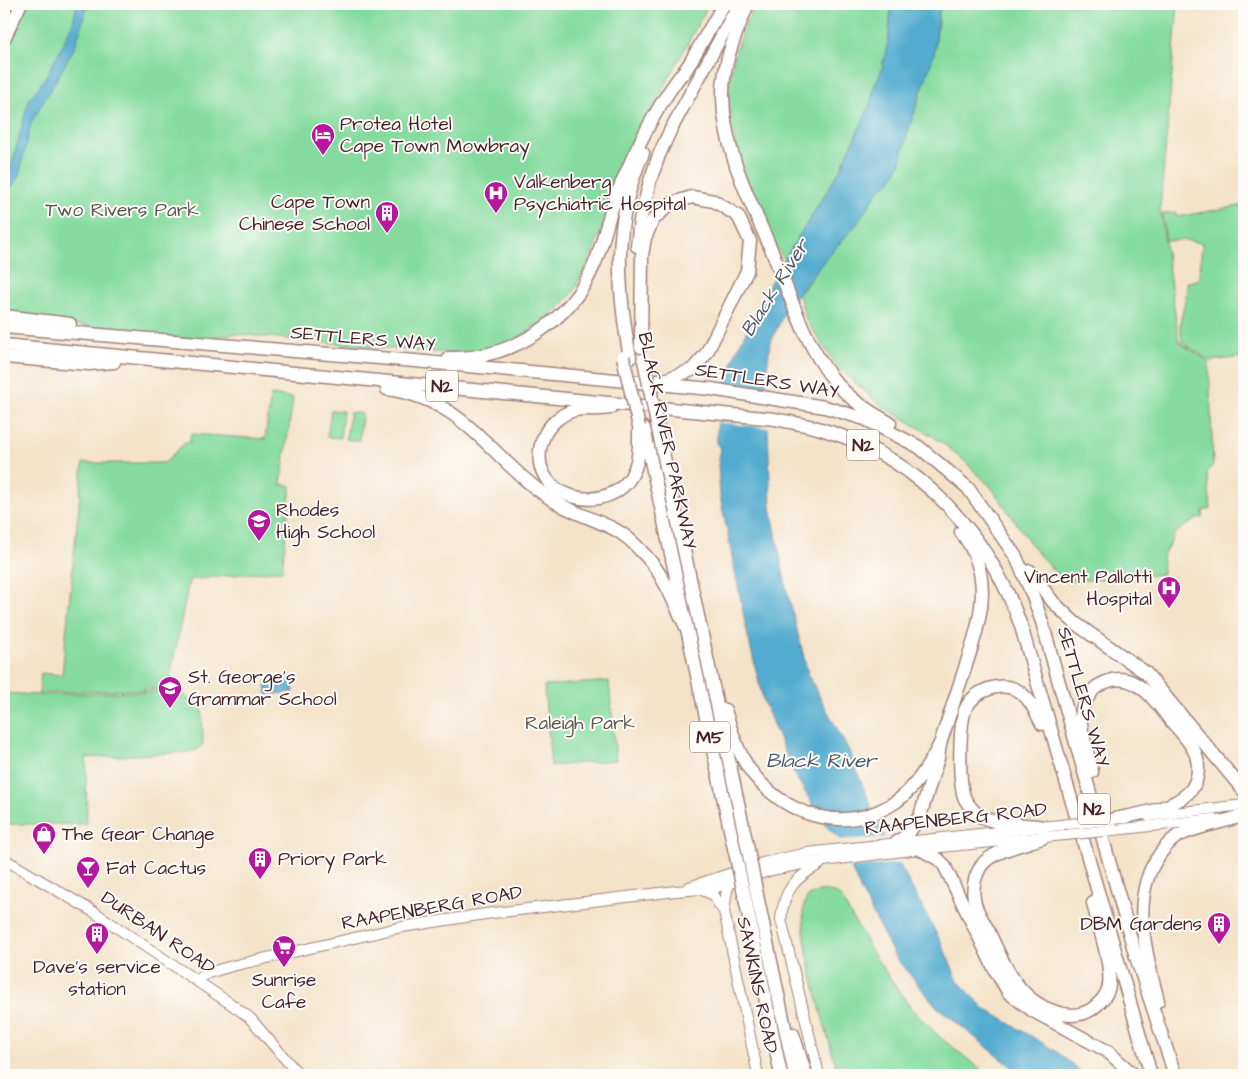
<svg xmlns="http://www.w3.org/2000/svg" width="1248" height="1079" font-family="'Architects Daughter',sans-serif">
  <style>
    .green { fill: #85db9f; stroke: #687d65 }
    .water { fill: #53acd0; stroke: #4e667e }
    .pier { fill: #f4e3c9 }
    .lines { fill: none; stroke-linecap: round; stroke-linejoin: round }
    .secondary-casing { stroke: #9f817a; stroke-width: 12 }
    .primary-casing { stroke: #9f817a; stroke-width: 14 }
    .motorway-casing { stroke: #9f817a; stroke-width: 15 }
    .secondary { stroke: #fff; stroke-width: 10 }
    .primary { stroke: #fff; stroke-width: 11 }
    .motorway { stroke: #fff; stroke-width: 12 }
    .secondary-bridge-casing { stroke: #9f817a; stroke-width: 12; stroke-linecap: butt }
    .motorway-bridge-casing { stroke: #9f817a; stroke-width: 15; stroke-linecap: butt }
    .secondary-bridge { stroke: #fff; stroke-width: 10 }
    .motorway-bridge { stroke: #fff; stroke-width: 12 }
    .labels { text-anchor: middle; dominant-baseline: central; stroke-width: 4; stroke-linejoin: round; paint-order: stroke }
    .shield { fill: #fdfcf7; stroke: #806168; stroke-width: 1 }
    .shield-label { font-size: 18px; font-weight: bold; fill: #4a1f2b }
    .poi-label { font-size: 19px; fill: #4a1f2b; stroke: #fdfcf7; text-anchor: start }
    .park-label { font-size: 19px; fill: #5c574e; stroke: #fdfcf7 }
    .street-label { font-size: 19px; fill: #4a1f2b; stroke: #fdfcf7 }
    .water-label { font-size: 20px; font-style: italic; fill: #4e576d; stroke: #fdfcf7 }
  </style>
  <rect width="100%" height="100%" fill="#fdfcf7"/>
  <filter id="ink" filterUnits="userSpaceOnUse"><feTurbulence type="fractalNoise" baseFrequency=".02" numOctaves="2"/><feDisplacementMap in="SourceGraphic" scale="10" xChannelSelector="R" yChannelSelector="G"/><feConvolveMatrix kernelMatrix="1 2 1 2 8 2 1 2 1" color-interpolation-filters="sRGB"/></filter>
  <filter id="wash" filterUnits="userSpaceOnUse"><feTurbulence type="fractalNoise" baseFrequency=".0096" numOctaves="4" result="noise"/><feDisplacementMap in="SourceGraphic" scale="20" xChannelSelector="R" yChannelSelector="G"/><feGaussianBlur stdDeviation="1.12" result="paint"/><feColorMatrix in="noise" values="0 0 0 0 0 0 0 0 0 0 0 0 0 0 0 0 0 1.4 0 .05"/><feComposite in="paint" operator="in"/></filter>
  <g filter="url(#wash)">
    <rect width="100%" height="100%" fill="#f4e3c9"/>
    <g class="green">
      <polygon points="21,4 709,4 630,150 592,255 572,294 554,313 519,338 486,349 452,353 415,351 235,334 174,341 95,327 4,316 4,40"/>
      <path d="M755,4H891L889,36L882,69L875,85L869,107L841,168L785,259L776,249C747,180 714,123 737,46C741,32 749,18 755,4Z"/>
      <polygon points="940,4 1178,4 1160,209 1179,342 1209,362 1213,465 1207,472 1211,509 1203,511 1203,518 1197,519 1176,532 1162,558 1163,574 1064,582 1035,550 991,487 958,455 931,435 882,406 838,368 806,320 799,295 822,263 871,203 880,188 890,182 900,165 907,134 934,54"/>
      <polygon points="1244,205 1244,357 1210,361 1182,342 1180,324 1187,291 1187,282 1199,280 1202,243 1184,240 1166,241 1162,214 1176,212 1176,217"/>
      <polygon points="271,395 293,398 281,484 291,486 282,570 189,580 168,689 39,693 41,673 62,675 83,463 164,463 186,442 190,442 191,434 265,439"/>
      <polygon points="331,410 343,411 340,438 327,437"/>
      <polygon points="350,412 362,414 359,441 346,439"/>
      <polygon points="609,681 616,760 551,766 544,686"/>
      <path d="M168,691L185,695L188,699L195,701L202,706L203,743C200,749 196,751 189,752L86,758L87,824H4V693L39,695Z"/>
      <path d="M826,891L839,895L876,958L910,1007L941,1038L988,1075H838C832,1047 789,916 808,897C813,892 821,891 826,891Z"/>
    </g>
    <g class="water">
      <polygon points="77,4 88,4 75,47 31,123 19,176 4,197 4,180 10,171 29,99 44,80 60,51 73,22"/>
      <polygon points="891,4 940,4 934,54 907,134 900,165 890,182 880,188 857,224 822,263 785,311 770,344 766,379 771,507 786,587 809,677 849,751 879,826 941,942 958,981 984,1008 1056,1051 1085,1075 1022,1075 937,1007 895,957 859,887 839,838 825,825 793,772 763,700 747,632 720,496 718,465 721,447 717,445 717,427 723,390 736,352 770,283 841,168 869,107 875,85 882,69 889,36"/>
      <polygon points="293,679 294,692 267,695 266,683"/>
    </g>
    <g class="pier">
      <polygon points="722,386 769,391 770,428 715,422"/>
      <polygon points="888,837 901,863 849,868 838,840"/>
    </g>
  </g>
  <g filter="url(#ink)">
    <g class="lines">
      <g class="secondary-casing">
        <g id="secondary">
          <polyline points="1148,816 1244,805"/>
          <polyline points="1123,829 1214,819"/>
          <polyline points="4,859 94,912 231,1004 250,1018 299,1075"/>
          <polyline points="731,881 727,890 724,911 758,1075"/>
          <polyline points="689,887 763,863 807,853 1069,824"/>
          <polyline points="702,890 714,895 719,905 724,911"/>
          <polyline points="197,980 208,973 232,966 402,927 485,914 676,891 714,888 772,870 807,863 920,849 1065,835"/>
          <path d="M819,1075L781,919C784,889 795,878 820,864"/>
        </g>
      </g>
      <g class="primary-casing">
        <polyline id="primary" points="4,40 21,4"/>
      </g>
      <g class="motorway-casing">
        <g id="motorway">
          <path d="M748,4C735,35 722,64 723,98C724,154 753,206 774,256C791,298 805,344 833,379C848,398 869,412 890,423"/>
          <polyline points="684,73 724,4"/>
          <polyline points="637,246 640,221 650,181 659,155 670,131 739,4"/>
          <polyline points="4,316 70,324"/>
          <polyline points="4,327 415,361 711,389 825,407 865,419 919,447 968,488 1016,557 1033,596 1042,622 1136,957 1175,1075"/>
          <path d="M4,345L775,419C793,423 811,425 827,431C920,459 990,536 1021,626L1151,1075"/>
          <polyline points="641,347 642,255 645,238 653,220 670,204 692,197 714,201 738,216 750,241 747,271 706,354 692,370 667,379 658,380"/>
          <polyline points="4,357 89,364 114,362"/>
          <path d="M449,358C511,360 570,322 594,265C603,244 607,221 615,199C633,154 657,103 688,66"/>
          <path d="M630,358C617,286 612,223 643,153"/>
          <path d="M387,389C466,399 491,460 551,499C570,512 595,519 616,530C625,535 635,544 642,552C663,572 673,601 686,627"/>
          <path d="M610,408C597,411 584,407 572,411C560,415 549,425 544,436C518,499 615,523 635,468C640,456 639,443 639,430"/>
          <polyline points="644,428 734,848"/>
          <polyline points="658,429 747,845"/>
          <polyline points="1030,571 1053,602 1075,623 1146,673 1244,791"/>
          <path d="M725,710C731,730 738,753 750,770C785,817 846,836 897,801C916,787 929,765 940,744"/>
          <path d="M1042,724C1036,713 1032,701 1021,693C1003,679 975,690 966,708C959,722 958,785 965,799C968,805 975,813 980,816C996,825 1026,824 1044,827"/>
          <path d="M1092,772C1089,756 1083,740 1081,724C1079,712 1084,702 1091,693C1094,687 1100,685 1106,682C1135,669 1156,702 1171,721C1180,731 1191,742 1196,755C1200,768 1198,784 1188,793C1171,810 1133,815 1110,820"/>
          <path d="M1042,838C1025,844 991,851 981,866C975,876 972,887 974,899C975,909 983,921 988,930C1004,965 1019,1005 1063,1014C1073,1016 1083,1015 1092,1009C1100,1003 1108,995 1109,985C1112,963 1098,926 1093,903"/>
          <path d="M896,843L908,834L920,816L938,758L940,744C948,719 956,695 964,671C980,622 996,577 961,532"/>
          <polyline points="920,849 938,859 944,865 995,970 1009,993 1033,1011 1107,1051 1134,1075"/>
          <polyline points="758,900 795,1075"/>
          <polyline points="746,903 781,1075"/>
          <path d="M1158,1001C1147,957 1130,902 1156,860C1161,852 1168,843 1176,837C1191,828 1224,822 1242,816"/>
          <polyline points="793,1034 806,1075"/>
        </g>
      </g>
      <use href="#secondary" class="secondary"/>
      <use href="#primary" class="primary"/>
      <use href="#motorway" class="motorway"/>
      <g class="secondary-bridge-casing">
        <g id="secondary-bridge">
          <polyline points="1069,824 1110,820"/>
          <polyline points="1065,835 1123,829"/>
        </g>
      </g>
      <g class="motorway-bridge-casing">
        <g id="motorway-bridge">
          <polyline points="623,357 639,427"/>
          <polyline points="644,360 658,429"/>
          <polyline points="747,845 758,900"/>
          <polyline points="734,848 746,903"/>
        </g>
      </g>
      <use href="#secondary-bridge" class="secondary-bridge"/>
      <use href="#motorway-bridge" class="motorway-bridge"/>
    </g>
  </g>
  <defs>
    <g id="hotel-pin" transform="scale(1.25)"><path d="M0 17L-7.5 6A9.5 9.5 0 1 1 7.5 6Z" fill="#b5179e" stroke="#fdfcf7"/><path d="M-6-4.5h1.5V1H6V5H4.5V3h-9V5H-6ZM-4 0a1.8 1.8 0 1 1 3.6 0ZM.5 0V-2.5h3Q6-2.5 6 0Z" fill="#fff"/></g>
    <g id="hospital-pin" transform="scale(1.25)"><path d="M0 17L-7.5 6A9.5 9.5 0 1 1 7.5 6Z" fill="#b5179e" stroke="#fdfcf7"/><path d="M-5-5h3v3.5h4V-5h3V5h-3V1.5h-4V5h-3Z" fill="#fff"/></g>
    <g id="building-pin" transform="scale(1.25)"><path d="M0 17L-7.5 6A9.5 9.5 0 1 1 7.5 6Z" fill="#b5179e" stroke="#fdfcf7"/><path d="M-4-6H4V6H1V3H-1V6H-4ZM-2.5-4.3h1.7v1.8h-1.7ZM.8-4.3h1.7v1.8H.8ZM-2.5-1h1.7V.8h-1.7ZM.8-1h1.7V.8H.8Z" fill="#fff"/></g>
    <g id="school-pin" transform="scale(1.25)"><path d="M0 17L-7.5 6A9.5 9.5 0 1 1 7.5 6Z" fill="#b5179e" stroke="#fdfcf7"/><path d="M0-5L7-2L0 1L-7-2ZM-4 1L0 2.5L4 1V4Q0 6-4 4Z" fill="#fff"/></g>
    <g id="shop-pin" transform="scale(1.25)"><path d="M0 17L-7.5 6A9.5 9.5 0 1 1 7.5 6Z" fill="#b5179e" stroke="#fdfcf7"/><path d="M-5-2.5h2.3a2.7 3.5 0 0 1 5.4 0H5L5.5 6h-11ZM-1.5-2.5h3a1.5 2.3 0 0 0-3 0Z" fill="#fff"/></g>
    <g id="bar-pin" transform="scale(1.25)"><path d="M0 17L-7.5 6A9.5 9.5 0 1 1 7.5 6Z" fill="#b5179e" stroke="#fdfcf7"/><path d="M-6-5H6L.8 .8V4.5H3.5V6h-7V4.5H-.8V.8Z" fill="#fff"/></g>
    <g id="supermarket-pin" transform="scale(1.25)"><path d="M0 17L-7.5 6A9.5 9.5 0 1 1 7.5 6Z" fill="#b5179e" stroke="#fdfcf7"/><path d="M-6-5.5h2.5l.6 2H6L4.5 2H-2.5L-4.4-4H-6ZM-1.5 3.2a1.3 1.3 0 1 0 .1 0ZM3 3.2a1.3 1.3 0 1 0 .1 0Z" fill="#fff"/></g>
  </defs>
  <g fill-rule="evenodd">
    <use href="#hotel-pin" x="323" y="135"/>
    <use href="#hospital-pin" x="496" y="193"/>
    <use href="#building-pin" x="387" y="213"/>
    <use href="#school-pin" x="259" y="521"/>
    <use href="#hospital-pin" x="1169" y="588"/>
    <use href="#school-pin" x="170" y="688"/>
    <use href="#shop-pin" x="44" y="834"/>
    <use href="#building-pin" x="260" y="859"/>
    <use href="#bar-pin" x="88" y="868"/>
    <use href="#building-pin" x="1219" y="924"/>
    <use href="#building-pin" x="97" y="934"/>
    <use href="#supermarket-pin" x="284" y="947"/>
  </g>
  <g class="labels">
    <g class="shield">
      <rect x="426" y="370.5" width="32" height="31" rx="4"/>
      <rect x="847" y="429.5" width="32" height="31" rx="4"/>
      <rect x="690" y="721.5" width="40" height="31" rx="4"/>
      <rect x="1078" y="793.5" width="32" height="31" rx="4"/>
    </g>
    <g class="shield-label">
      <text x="442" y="386">N2</text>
      <text x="863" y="445">N2</text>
      <text x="710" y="737">M5</text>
      <text x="1094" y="809">N2</text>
    </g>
    <g class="poi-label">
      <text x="340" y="124">Protea Hotel<tspan x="340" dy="22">Cape Town Mowbray</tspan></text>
      <text x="514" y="182">Valkenberg<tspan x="514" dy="22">Psychiatric Hospital</tspan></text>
      <text x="370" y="202" text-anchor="end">Cape Town<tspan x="370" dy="22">Chinese School</tspan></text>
      <text x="276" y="510">Rhodes<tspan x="276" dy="22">High School</tspan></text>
      <text x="1152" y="577" text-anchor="end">Vincent Pallotti<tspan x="1152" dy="22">Hospital</tspan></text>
      <text x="188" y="677">St. George's<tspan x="188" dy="22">Grammar School</tspan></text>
      <text x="62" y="834">The Gear Change</text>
      <text x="278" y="859">Priory Park</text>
      <text x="106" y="868">Fat Cactus</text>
      <text x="1202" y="924" text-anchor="end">DBM Gardens</text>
      <text x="97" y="967" text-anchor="middle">Dave's service<tspan x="97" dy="22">station</tspan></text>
      <text x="284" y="980" text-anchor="middle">Sunrise<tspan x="284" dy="22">Cafe</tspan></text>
    </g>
    <g class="park-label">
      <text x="122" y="210">Two Rivers Park</text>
      <text x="580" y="723">Raleigh Park</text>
    </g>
    <g class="street-label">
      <text transform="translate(363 339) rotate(5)">SETTLERS WAY</text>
      <text transform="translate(767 381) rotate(9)">SETTLERS WAY</text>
      <text transform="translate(667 441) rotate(78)">BLACK RIVER PARKWAY</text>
      <text transform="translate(1083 697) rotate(74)">SETTLERS WAY</text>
      <text transform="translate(956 819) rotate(-6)">RAAPENBERG ROAD</text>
      <text transform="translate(432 908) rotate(-10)">RAAPENBERG ROAD</text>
      <text transform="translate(158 933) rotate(34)">DURBAN ROAD</text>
      <text transform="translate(757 985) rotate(78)">SAWKINS ROAD</text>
    </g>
    <g class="water-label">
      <text transform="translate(775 288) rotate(-58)">Black River</text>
      <text x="821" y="761">Black River</text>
    </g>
  </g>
  <rect width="1248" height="1079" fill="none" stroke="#fdfcf7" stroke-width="20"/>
</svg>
